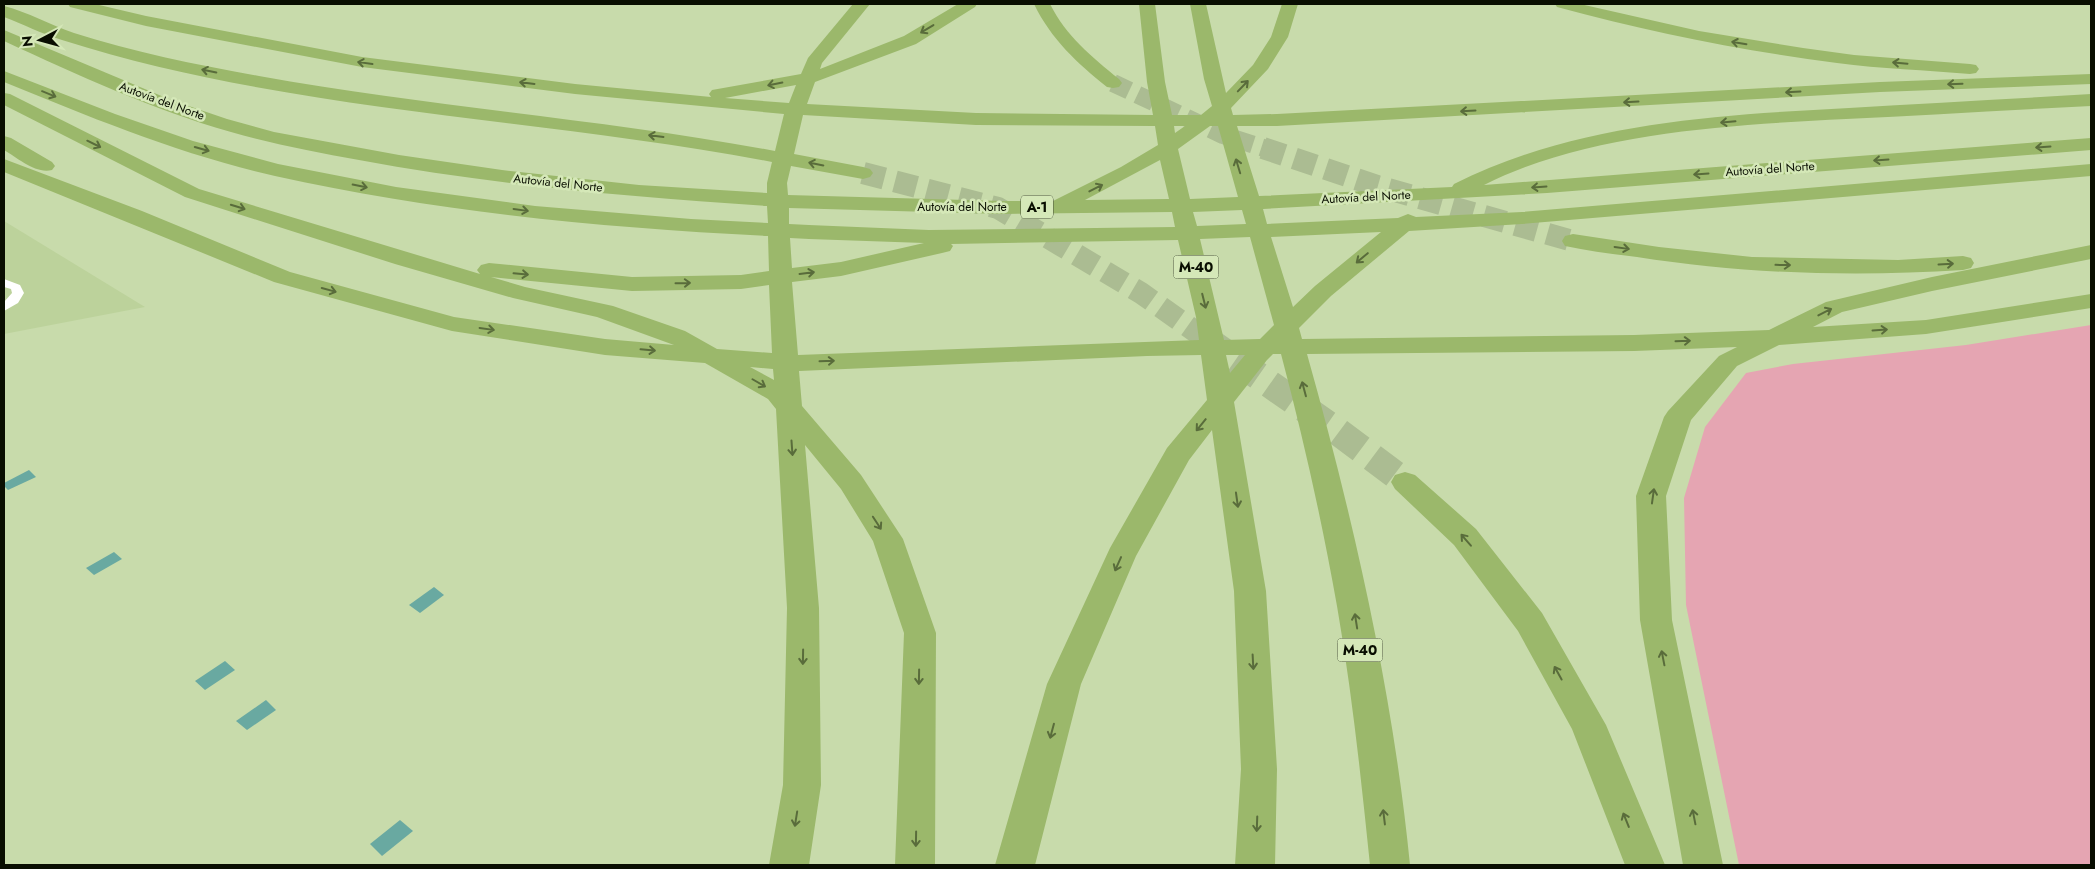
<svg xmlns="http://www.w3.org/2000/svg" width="2095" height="869" font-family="Jost,sans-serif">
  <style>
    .built { fill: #bcd29b }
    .green { fill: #e5a5b2 }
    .building { fill: #69a9a1 }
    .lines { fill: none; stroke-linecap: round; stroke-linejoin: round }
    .highway-tunnel-far2 { stroke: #abbc92; stroke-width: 18; stroke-dasharray: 18 9; stroke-linecap: butt }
    .highway-tunnel-far1 { stroke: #abbc92; stroke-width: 22; stroke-dasharray: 22 11; stroke-linecap: butt }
    .highway-tunnel { stroke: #abbc92; stroke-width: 28; stroke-dasharray: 28 14; stroke-linecap: butt }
    .lane { fill: #fff; fill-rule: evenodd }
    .highway { fill: #9bb86b; fill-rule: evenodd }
    .oneway { stroke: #596c3b }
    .labels { text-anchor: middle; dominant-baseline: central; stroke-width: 5; stroke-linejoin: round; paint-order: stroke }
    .far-street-label { font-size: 12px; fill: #090e01; stroke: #d5e8b8 }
    .shield { fill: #d5e8b8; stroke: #464f38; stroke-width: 1 }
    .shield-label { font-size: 14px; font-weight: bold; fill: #090e01 }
  </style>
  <rect width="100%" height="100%" fill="#c8dbab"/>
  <polygon class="built" points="4,221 145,307 4,334"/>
  <polygon class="green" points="2091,325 2091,865 1739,865 1686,605 1684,498 1705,427 1746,373 1793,364 1966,345"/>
  <g class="building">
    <polygon points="29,470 36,477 8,490 4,486 4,483"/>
    <polygon points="114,552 122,559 94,575 86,568"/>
    <polygon points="434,587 444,595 420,613 409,605"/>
    <polygon points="225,661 235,670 205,690 195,681"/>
    <polygon points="266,700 276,710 247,730 236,721"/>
    <polygon points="400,820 413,831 382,856 370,844"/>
  </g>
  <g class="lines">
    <polyline class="highway-tunnel-far2" points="1113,83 1223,135 1267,149"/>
    <g class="highway-tunnel-far1">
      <polyline points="1263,148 1377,186 1573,241"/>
      <polyline points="863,173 998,208 1141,293 1203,337"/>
    </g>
    <polyline class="highway-tunnel" points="1201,336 1337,431 1405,482"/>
    <polygon class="lane" points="4,279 20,285 24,293 18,303 4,311 4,302 12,293 11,289 4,287"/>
    <g class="highway">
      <path d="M68,4H95L146,16L362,57L575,84L711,97L709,94L712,90L801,74L808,58L853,4H870L822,63L820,69L904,36L958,4H977L975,7L916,44L815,82L807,104L976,113L1153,115L1147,82L1139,4H1155L1165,82L1172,115H1201L1212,106L1204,79L1190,4H1206L1226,93L1253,65L1271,37L1282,4H1298L1288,37L1268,69L1231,108L1233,115L1277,114L1880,82L2091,74V84L1880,92L1277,126H1237L1259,196L1452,187L1454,184C1576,123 1715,115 1849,108C1930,103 2010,99 2091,94V106C2009,110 1927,115 1846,119C1730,125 1589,132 1484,185L2091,138V150L1547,193L1263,209L1267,224L1398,218L1408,214L1416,217L1522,212L2091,164V176L1522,224L1409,231L1331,296L1299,328L1302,339L1634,335L1769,330L1826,302L1932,277L2091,245V259L1932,291L1842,312L1813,327L1926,320L2091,294V308L1926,334L1779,345L1737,366L1691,420L1666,496L1672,620L1723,865H1683L1640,620L1636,496L1664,417L1668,411L1719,356L1737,347L1634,351L1307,354C1354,521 1393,693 1410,865H1370C1361,778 1352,692 1337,606C1322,521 1303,437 1281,354H1273L1267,360L1234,402L1266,591L1277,769L1275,865H1235L1241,769L1234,591L1212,430L1189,460L1136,556L1081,684L1035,865H995L1047,684L1110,548L1167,448L1207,400L1201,355L1147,356L799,371L802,406L861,475L903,539L936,633L935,865H895L904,633L873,541L841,489L805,445L819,608L821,785L809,865H769L783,785L787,608L776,409L768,399L705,363L605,355L452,331L274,282L4,172V159L142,211L290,272L454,317L605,339L674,345L597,317L513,298L395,264L185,197L4,105V93L10,94L199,189L480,274L477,270L481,265L489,263L632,277L741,275L769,271L768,236C603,228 437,212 275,176C182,155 92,118 4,82V71L115,114L193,141L278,164L396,187L535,206L691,219L768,223L767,206C630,197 494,185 359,160C316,152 273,144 231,132C153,110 78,75 4,41V30L171,100L227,119L274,132L399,155L502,170L639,185L767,193V183L772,162C537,117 292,113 62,40C42,34 23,24 4,17V6C28,12 50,25 74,33C134,52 197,65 259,76C430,107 604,119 775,151L784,114L575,94L362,67L146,26L70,7ZM796,85L789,103L725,98ZM803,115L976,125L1155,126L1158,145L1121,167L1053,201H1002L788,195L787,183L791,166L863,179L870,177L873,173L870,169L863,167L794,154ZM1174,126H1185L1175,133ZM1210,126H1218L1238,197L1190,199L1178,149ZM1160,160L1169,199L1085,200ZM789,208L1002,214L1172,212L1175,227L929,230L809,225L789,224ZM1242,210L1246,224L1197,226L1193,212ZM1381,232L1315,286L1293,307L1271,237ZM1250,237L1274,325L1260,339L1224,340L1200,239ZM790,238L809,239L924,243L841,262L792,268ZM1178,240L1196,317L1199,340L798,355L792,282L841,276L942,253L950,251L953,246L951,244ZM491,277L632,291L741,289L769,285L772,353L717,349L685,331L613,306L525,287ZM1226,355H1245L1230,373ZM750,367L773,369L774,380Z"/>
      <path d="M1034,4H1050C1066,36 1092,57 1119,79L1122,83L1119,87L1113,88L1107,87C1077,63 1051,39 1034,4Z"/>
      <path d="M1555,4H1580L1699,31L1803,48L1854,55L1970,64L1976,65L1979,69L1976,73L1970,74C1926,70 1881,69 1837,63C1743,51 1649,32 1557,7Z"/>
      <path d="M4,136L11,138L52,162L55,166L52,170C35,174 18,158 4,150Z"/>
      <path d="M1573,234L1659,247L1752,257L1898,260L1963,256L1971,258L1974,263L1971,268L1963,270C1854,277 1744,274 1637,257C1613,254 1588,251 1565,246L1562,241L1565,236Z"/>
      <polygon points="1405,472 1415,475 1476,529 1542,613 1606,725 1665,865 1625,865 1572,729 1518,631 1454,545 1395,489 1391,482 1395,475"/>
    </g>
  </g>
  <defs><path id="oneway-shaft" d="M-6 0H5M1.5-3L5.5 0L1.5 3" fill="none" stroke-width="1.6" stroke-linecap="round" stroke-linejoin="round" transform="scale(1.25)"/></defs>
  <g class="oneway">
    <use href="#oneway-shaft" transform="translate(927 29) rotate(149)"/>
    <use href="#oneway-shaft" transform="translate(1739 43) rotate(-171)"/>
    <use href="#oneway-shaft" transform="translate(365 63) rotate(-172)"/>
    <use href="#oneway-shaft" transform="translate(1900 63) rotate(-175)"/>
    <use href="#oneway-shaft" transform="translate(209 71) rotate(-168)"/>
    <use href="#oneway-shaft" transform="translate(527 83) rotate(-173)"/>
    <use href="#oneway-shaft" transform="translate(775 84) rotate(169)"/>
    <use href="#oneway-shaft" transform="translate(1955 84) rotate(178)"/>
    <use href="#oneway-shaft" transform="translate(1243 86) rotate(-46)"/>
    <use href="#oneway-shaft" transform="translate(1793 92) rotate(177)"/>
    <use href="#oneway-shaft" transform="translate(49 94) rotate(22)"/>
    <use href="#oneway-shaft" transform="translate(1631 102) rotate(177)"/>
    <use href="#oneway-shaft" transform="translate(1468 111) rotate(177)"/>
    <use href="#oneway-shaft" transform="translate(1728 122) rotate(175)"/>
    <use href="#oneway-shaft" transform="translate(656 136) rotate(-173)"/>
    <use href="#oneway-shaft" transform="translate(94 144) rotate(26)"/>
    <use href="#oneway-shaft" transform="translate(2043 147) rotate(176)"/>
    <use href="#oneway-shaft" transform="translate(202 149) rotate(16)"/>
    <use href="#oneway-shaft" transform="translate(1881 160) rotate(176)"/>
    <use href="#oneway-shaft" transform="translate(816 164) rotate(-169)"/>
    <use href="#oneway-shaft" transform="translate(1238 166) rotate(-107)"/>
    <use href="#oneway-shaft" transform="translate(1701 174) rotate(176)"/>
    <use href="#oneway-shaft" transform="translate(360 186) rotate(11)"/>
    <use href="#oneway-shaft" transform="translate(1539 187) rotate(176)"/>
    <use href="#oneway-shaft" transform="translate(1096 188) rotate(-27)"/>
    <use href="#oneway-shaft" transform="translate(238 207) rotate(17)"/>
    <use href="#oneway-shaft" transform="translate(521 210) rotate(8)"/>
    <use href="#oneway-shaft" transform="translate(1622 248) rotate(8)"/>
    <use href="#oneway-shaft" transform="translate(1362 258) rotate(140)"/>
    <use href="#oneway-shaft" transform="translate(1946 264) rotate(-3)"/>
    <use href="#oneway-shaft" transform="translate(1783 265) rotate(1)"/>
    <use href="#oneway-shaft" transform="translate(807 273) rotate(-7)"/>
    <use href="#oneway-shaft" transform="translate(521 274) rotate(5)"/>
    <use href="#oneway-shaft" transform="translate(683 283) rotate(-1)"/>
    <use href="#oneway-shaft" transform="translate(329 290) rotate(15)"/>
    <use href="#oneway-shaft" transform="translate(1204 301) rotate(76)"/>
    <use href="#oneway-shaft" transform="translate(1825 312) rotate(-27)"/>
    <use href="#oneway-shaft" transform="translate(487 329) rotate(8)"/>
    <use href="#oneway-shaft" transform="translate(1880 330) rotate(-4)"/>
    <use href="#oneway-shaft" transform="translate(1683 341) rotate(-2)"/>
    <use href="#oneway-shaft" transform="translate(648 350) rotate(5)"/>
    <use href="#oneway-shaft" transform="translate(827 361) rotate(-2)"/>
    <use href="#oneway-shaft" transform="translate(759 383) rotate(30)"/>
    <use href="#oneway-shaft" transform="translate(1304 389) rotate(-105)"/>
    <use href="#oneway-shaft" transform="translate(1201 425) rotate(129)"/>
    <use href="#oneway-shaft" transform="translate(792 448) rotate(86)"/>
    <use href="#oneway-shaft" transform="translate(1653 496) rotate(-82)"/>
    <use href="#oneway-shaft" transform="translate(1237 500) rotate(82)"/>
    <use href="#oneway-shaft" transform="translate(877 523) rotate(57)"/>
    <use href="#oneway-shaft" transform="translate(1466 540) rotate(-131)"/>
    <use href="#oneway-shaft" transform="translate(1118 564) rotate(114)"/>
    <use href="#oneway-shaft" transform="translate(1356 621) rotate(-99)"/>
    <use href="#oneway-shaft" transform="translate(803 657) rotate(91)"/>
    <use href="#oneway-shaft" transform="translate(1663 658) rotate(-101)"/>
    <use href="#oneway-shaft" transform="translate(1253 662) rotate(87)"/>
    <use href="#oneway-shaft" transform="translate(1558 673) rotate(-119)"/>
    <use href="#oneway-shaft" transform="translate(919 677) rotate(91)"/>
    <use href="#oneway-shaft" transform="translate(1052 731) rotate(105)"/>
    <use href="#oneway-shaft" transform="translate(1384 817) rotate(-97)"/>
    <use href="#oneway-shaft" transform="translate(1694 817) rotate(-101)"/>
    <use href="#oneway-shaft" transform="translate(796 819) rotate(99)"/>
    <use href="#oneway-shaft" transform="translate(1626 820) rotate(-112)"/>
    <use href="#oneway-shaft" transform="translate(1257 824) rotate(92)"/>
    <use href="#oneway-shaft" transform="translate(916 839) rotate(91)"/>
  </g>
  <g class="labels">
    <g class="far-street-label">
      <text transform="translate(162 101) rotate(20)">Autovía del Norte</text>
      <text transform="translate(1770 169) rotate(-4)">Autovía del Norte</text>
      <text transform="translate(558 183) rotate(6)">Autovía del Norte</text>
      <text transform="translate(1366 197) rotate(-3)">Autovía del Norte</text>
      <text x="962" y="207">Autovía del Norte</text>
    </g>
    <g class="shield">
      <rect x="1021" y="195.5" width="32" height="23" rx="4"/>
      <rect x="1173.5" y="255.5" width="45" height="23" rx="4"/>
      <rect x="1337.5" y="638.5" width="45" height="23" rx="4"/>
    </g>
    <g class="shield-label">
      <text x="1037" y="207">A-1</text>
      <text x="1196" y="267">M-40</text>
      <text x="1360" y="650">M-40</text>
    </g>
  </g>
  <rect width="2095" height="869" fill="none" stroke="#090e01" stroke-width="10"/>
  <g transform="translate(40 40) rotate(264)" stroke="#d5e8b8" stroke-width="4" paint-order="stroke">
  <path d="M0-4L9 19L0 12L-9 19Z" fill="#090e01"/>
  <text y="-8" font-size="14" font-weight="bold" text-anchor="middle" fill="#090e01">N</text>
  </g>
</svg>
